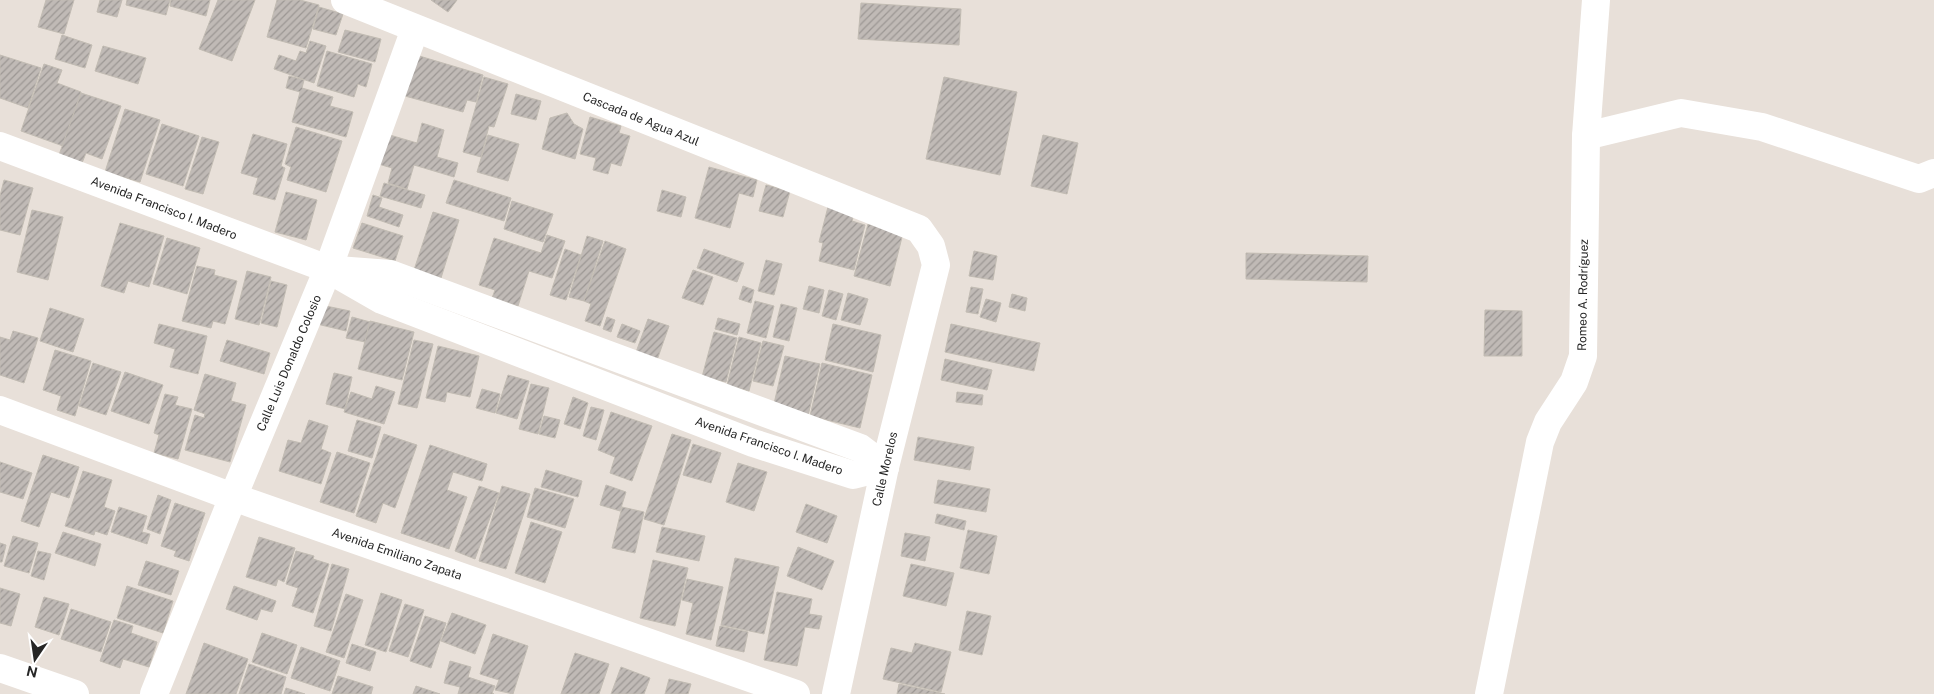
<svg xmlns="http://www.w3.org/2000/svg" width="1934" height="694" font-family="'Public Sans',sans-serif">
  <style>
    .building { fill: url(#building-hatch); stroke: #c2bcb3 }
    .lines { fill: none; stroke-linecap: round; stroke-linejoin: round }
    .minor { stroke: #fff; stroke-width: 28 }
    .labels { text-anchor: middle; dominant-baseline: central; stroke-width: 4.5; stroke-linejoin: round; paint-order: stroke }
    .street-label { font-size: 12px; fill: #262626; stroke: #fff }
  </style>
  <defs>
    <pattern id="building-hatch" width="6" height="6" patternUnits="userSpaceOnUse" patternTransform="scale(1.25)"><rect width="6" height="6" fill="#c0bab6"/><path d="M-1 1l2-2M0 6l6-6M5 7l2-2" fill="none" stroke="#9c9794"/></pattern>
  </defs>
  <rect width="100%" height="100%" fill="#e8e0d9"/>
  <g class="building">
    <polygon points="46,0 74,0 64,34 38,27"/>
    <polygon points="100,0 122,0 117,17 97,12"/>
    <polygon points="127,0 170,0 166,15 126,5"/>
    <polygon points="171,0 210,0 206,16 170,6"/>
    <polygon points="218,0 255,0 232,61 199,49"/>
    <polygon points="277,0 300,0 319,5 306,48 267,37"/>
    <polygon points="431,0 457,0 448,12"/>
    <polygon points="861,3 961,9 959,45 858,39"/>
    <polygon points="319,7 343,14 336,35 313,29"/>
    <polygon points="345,30 381,39 375,62 338,52"/>
    <polygon points="62,35 92,45 85,68 55,59"/>
    <polygon points="310,41 326,46 314,83 274,69 279,55 296,61 300,51 306,53"/>
    <polygon points="103,46 146,58 138,84 95,71"/>
    <polygon points="327,51 372,64 366,87 358,84 354,97 317,86"/>
    <polygon points="0,55 41,68 28,108 0,98"/>
    <polygon points="416,55 483,75 476,102 467,100 463,112 405,96"/>
    <polygon points="44,64 62,70 57,83 81,92 63,146 21,131"/>
    <polygon points="289,76 304,80 302,88 333,97 330,106 353,112 346,137 292,122 300,92 286,88"/>
    <polygon points="484,77 508,84 494,127 489,126 481,157 463,152"/>
    <polygon points="944,77 1017,92 1000,175 926,159"/>
    <polygon points="81,93 121,106 102,159 86,153 82,163 59,155"/>
    <polygon points="516,94 541,101 536,120 511,114"/>
    <polygon points="125,109 160,120 140,182 105,172"/>
    <polygon points="567,113 574,124 583,129 575,159 542,149 550,118"/>
    <polygon points="590,117 621,126 619,133 630,136 621,166 611,163 608,174 593,170 596,158 580,154"/>
    <polygon points="422,123 444,130 437,157 458,163 454,177 414,165 407,189 388,183 392,168 375,163 383,133 417,143"/>
    <polygon points="162,124 199,136 183,186 146,174"/>
    <polygon points="296,127 342,141 326,192 287,180 291,167 285,164"/>
    <polygon points="253,134 287,144 281,166 285,168 275,200 253,194 258,178 241,173"/>
    <polygon points="488,135 519,144 508,181 477,172"/>
    <polygon points="1043,135 1078,143 1067,194 1031,186"/>
    <polygon points="202,137 219,142 203,194 185,189"/>
    <polygon points="709,167 757,180 753,197 739,193 730,228 695,218"/>
    <polygon points="4,180 33,188 20,235 0,230 0,196"/>
    <polygon points="454,180 511,198 504,221 446,203"/>
    <polygon points="384,183 425,195 421,208 380,196"/>
    <polygon points="766,185 790,191 783,217 759,211"/>
    <polygon points="662,190 686,197 681,217 657,211"/>
    <polygon points="286,192 317,200 306,240 275,232"/>
    <polygon points="373,195 382,198 379,207 403,215 399,227 367,216"/>
    <polygon points="830,199 856,206 852,221 865,225 854,270 819,261 823,243 819,242"/>
    <polygon points="512,201 553,214 543,242 504,229"/>
    <polygon points="32,210 63,217 48,280 17,272"/>
    <polygon points="433,212 459,220 441,278 414,270"/>
    <polygon points="120,223 164,236 149,287 128,281 124,293 101,286"/>
    <polygon points="362,223 403,236 395,261 353,248"/>
    <polygon points="868,224 903,233 890,286 854,276"/>
    <polygon points="547,235 565,241 552,278 529,271 518,306 492,298 495,290 479,285 494,238 541,253"/>
    <polygon points="587,236 603,241 584,301 569,297"/>
    <polygon points="167,238 200,248 187,294 153,284"/>
    <polygon points="605,241 626,249 600,326 585,321 591,304 584,301"/>
    <polygon points="565,249 581,255 566,300 550,295"/>
    <polygon points="704,249 744,263 737,282 697,268"/>
    <polygon points="974,251 997,256 993,280 969,276"/>
    <polygon points="1246,253 1368,256 1367,282 1246,279"/>
    <polygon points="766,260 782,264 774,295 758,291"/>
    <polygon points="197,266 215,270 214,275 237,281 225,324 213,321 211,328 182,321"/>
    <polygon points="693,270 713,277 703,305 682,298"/>
    <polygon points="247,271 271,277 259,325 235,319"/>
    <polygon points="271,281 287,285 277,327 261,323"/>
    <polygon points="743,286 754,290 751,303 739,299"/>
    <polygon points="809,286 824,290 819,313 803,309"/>
    <polygon points="971,287 983,289 978,314 966,312"/>
    <polygon points="829,290 843,294 836,320 822,316"/>
    <polygon points="848,293 868,299 860,325 841,320"/>
    <polygon points="1012,294 1027,298 1025,311 1009,307"/>
    <polygon points="986,299 1001,303 996,322 980,317"/>
    <polygon points="755,301 774,306 766,338 747,333"/>
    <polygon points="781,304 797,308 789,341 773,337"/>
    <polygon points="321,305 350,311 346,331 317,324"/>
    <polygon points="50,308 84,319 73,352 40,341"/>
    <polygon points="1485,310 1522,311 1522,356 1484,356"/>
    <polygon points="352,317 370,322 365,342 346,338"/>
    <polygon points="607,317 615,320 611,332 603,329"/>
    <polygon points="718,318 740,324 737,335 715,329"/>
    <polygon points="648,319 669,326 656,363 635,355"/>
    <polygon points="370,321 414,332 402,380 358,369"/>
    <polygon points="159,324 207,336 198,374 170,367 175,349 154,343"/>
    <polygon points="622,324 640,331 635,343 617,337"/>
    <polygon points="833,324 881,335 873,372 825,360"/>
    <polygon points="951,324 1040,343 1034,371 945,352"/>
    <polygon points="13,331 38,338 24,383 0,375 0,337 10,340"/>
    <polygon points="714,332 737,338 726,382 702,377"/>
    <polygon points="739,337 761,343 749,391 727,385"/>
    <polygon points="227,340 270,353 264,374 220,361"/>
    <polygon points="414,340 433,344 417,408 398,404"/>
    <polygon points="763,341 784,346 773,386 753,381"/>
    <polygon points="438,346 479,356 470,397 447,392 445,402 426,398"/>
    <polygon points="55,350 91,361 75,416 57,410 61,396 43,390"/>
    <polygon points="785,356 820,364 808,416 773,408"/>
    <polygon points="945,359 992,370 987,390 941,380"/>
    <polygon points="93,363 121,372 106,415 79,406"/>
    <polygon points="822,363 872,375 860,428 810,416"/>
    <polygon points="125,372 163,385 149,424 111,411"/>
    <polygon points="334,373 352,377 345,409 326,404"/>
    <polygon points="205,374 236,383 231,401 246,405 230,462 185,450 195,415 204,418 205,414 194,410"/>
    <polygon points="508,375 529,381 517,419 496,413"/>
    <polygon points="531,384 549,388 538,434 519,429"/>
    <polygon points="376,386 395,392 384,424 344,412 351,392 372,399"/>
    <polygon points="482,389 500,394 495,413 476,408"/>
    <polygon points="957,392 983,395 982,405 956,402"/>
    <polygon points="165,394 178,397 175,405 192,409 178,459 154,453 159,435 154,433"/>
    <polygon points="573,397 588,403 580,429 564,424"/>
    <polygon points="591,407 604,410 596,440 583,436"/>
    <polygon points="611,412 652,426 632,481 610,473 615,457 598,450"/>
    <polygon points="544,416 560,420 555,438 539,434"/>
    <polygon points="309,420 328,426 321,449 331,453 321,484 279,471 288,440 301,443"/>
    <polygon points="357,420 381,427 372,458 348,451"/>
    <polygon points="384,434 417,445 395,508 383,503 376,523 356,516"/>
    <polygon points="672,434 691,440 664,525 644,519"/>
    <polygon points="918,437 974,447 970,470 914,460"/>
    <polygon points="693,444 721,453 711,483 683,475"/>
    <polygon points="430,445 487,464 482,481 453,472 447,490 467,497 449,549 401,533"/>
    <polygon points="337,452 370,463 354,513 320,502"/>
    <polygon points="43,455 79,467 69,498 51,492 39,527 21,521"/>
    <polygon points="0,462 32,473 23,499 0,492"/>
    <polygon points="738,463 767,472 754,511 726,502"/>
    <polygon points="546,470 582,481 578,497 541,487"/>
    <polygon points="83,471 112,480 104,507 115,511 107,535 95,531 94,535 65,526"/>
    <polygon points="938,480 990,489 986,512 934,503"/>
    <polygon points="606,485 626,492 620,511 600,505"/>
    <polygon points="479,486 499,493 475,559 455,551"/>
    <polygon points="502,486 530,494 506,569 479,561"/>
    <polygon points="535,488 574,499 565,528 527,517"/>
    <polygon points="158,495 171,500 160,534 147,529"/>
    <polygon points="175,503 205,513 189,561 174,556 176,551 161,546"/>
    <polygon points="806,504 837,516 827,543 796,532"/>
    <polygon points="119,507 147,516 142,532 150,534 147,544 111,532"/>
    <polygon points="622,507 644,512 635,553 612,548"/>
    <polygon points="937,514 966,521 964,530 935,523"/>
    <polygon points="531,522 562,532 545,583 515,573"/>
    <polygon points="662,527 705,536 699,561 656,552"/>
    <polygon points="968,530 997,536 989,574 960,568"/>
    <polygon points="63,532 101,544 95,566 55,553"/>
    <polygon points="905,533 930,537 925,561 901,556"/>
    <polygon points="13,536 38,543 29,573 4,566"/>
    <polygon points="259,537 295,548 284,582 278,579 276,586 246,577"/>
    <polygon points="0,543 6,545 2,562 0,562"/>
    <polygon points="798,547 834,561 822,590 787,576"/>
    <polygon points="38,551 51,554 44,580 31,576"/>
    <polygon points="296,551 314,556 313,559 329,564 313,613 292,606 298,588 286,584"/>
    <polygon points="735,558 779,567 764,634 721,625"/>
    <polygon points="653,560 688,568 675,626 640,618"/>
    <polygon points="146,561 179,571 171,595 138,585"/>
    <polygon points="332,564 349,569 331,631 314,626"/>
    <polygon points="911,564 954,573 946,606 903,596"/>
    <polygon points="687,579 723,587 711,640 686,634 693,603 682,600"/>
    <polygon points="127,586 173,601 163,633 117,618"/>
    <polygon points="234,586 276,601 272,612 261,609 257,620 226,609"/>
    <polygon points="0,588 20,594 11,626 0,623"/>
    <polygon points="777,592 812,599 809,614 822,616 819,629 805,627 797,666 764,660"/>
    <polygon points="381,593 402,600 386,652 365,645"/>
    <polygon points="346,594 363,600 344,658 326,652"/>
    <polygon points="44,597 69,604 59,635 35,627"/>
    <polygon points="405,604 424,610 408,657 389,651"/>
    <polygon points="71,609 111,622 101,652 61,639"/>
    <polygon points="967,611 991,616 982,655 959,650"/>
    <polygon points="452,613 486,625 475,654 441,641"/>
    <polygon points="425,616 446,623 431,668 410,661"/>
    <polygon points="114,620 133,626 131,633 157,642 149,667 123,659 120,668 100,661"/>
    <polygon points="720,626 748,632 744,652 716,646"/>
    <polygon points="262,633 297,645 287,674 252,662"/>
    <polygon points="493,634 528,646 513,694 495,690 499,680 480,674"/>
    <polygon points="204,643 248,659 236,694 186,694"/>
    <polygon points="915,643 951,652 941,692 883,679 891,648 912,653"/>
    <polygon points="352,644 376,652 370,671 346,663"/>
    <polygon points="301,647 340,661 330,691 291,678"/>
    <polygon points="575,653 609,664 599,694 561,694"/>
    <polygon points="450,661 471,667 468,677 495,686 492,693 494,694 458,694 460,687 444,683"/>
    <polygon points="249,664 286,677 281,694 239,694"/>
    <polygon points="621,667 650,678 644,694 611,694"/>
    <polygon points="338,676 373,687 371,694 332,694"/>
    <polygon points="669,679 691,684 688,694 665,694"/>
    <polygon points="899,684 945,694 897,694"/>
    <polygon points="416,686 440,694 413,694"/>
    <polygon points="286,688 305,694 284,694"/>
  </g>
  <g class="lines">
    <g class="minor">
      <polyline points="345,0 919,229 931,246 936,265 885,467 836,694"/>
      <polyline points="1586,136 1681,113 1762,127 1919,179 1934,173"/>
      <polyline points="0,146 328,269 382,300 753,443 853,475 885,467"/>
      <polyline points="337,270 390,274 860,448 885,467"/>
      <polyline points="0,410 233,497 796,694"/>
      <polyline points="0,668 75,694"/>
      <polyline points="154,694 233,497 328,269 415,29"/>
      <polyline points="1489,694 1540,442 1548,422 1574,382 1583,356 1586,136 1596,0"/>
    </g>
  </g>
  <g class="labels">
    <g class="street-label">
      <text transform="translate(641 119) rotate(22)">Cascada de Agua Azul</text>
      <text transform="translate(164 208) rotate(21)">Avenida Francisco I. Madero</text>
      <text transform="translate(1583 295) rotate(-89)">Romeo A. Rodríguez</text>
      <text transform="translate(289 363) rotate(-67)">Calle Luis Donaldo Colosio</text>
      <text transform="translate(769 446) rotate(19)">Avenida Francisco I. Madero</text>
      <text transform="translate(885 469) rotate(-77)">Calle Morelos</text>
      <text transform="translate(397 554) rotate(19)">Avenida Emiliano Zapata</text>
    </g>
  </g>
  <g transform="translate(35 659) rotate(193)" stroke="#ffffff" stroke-width="4" paint-order="stroke">
  <path d="M0-4L9 19L0 12L-9 19Z" fill="#262626"/>
  <text y="-8" font-size="14" font-weight="bold" text-anchor="middle" fill="#262626">N</text>
  </g>
</svg>
